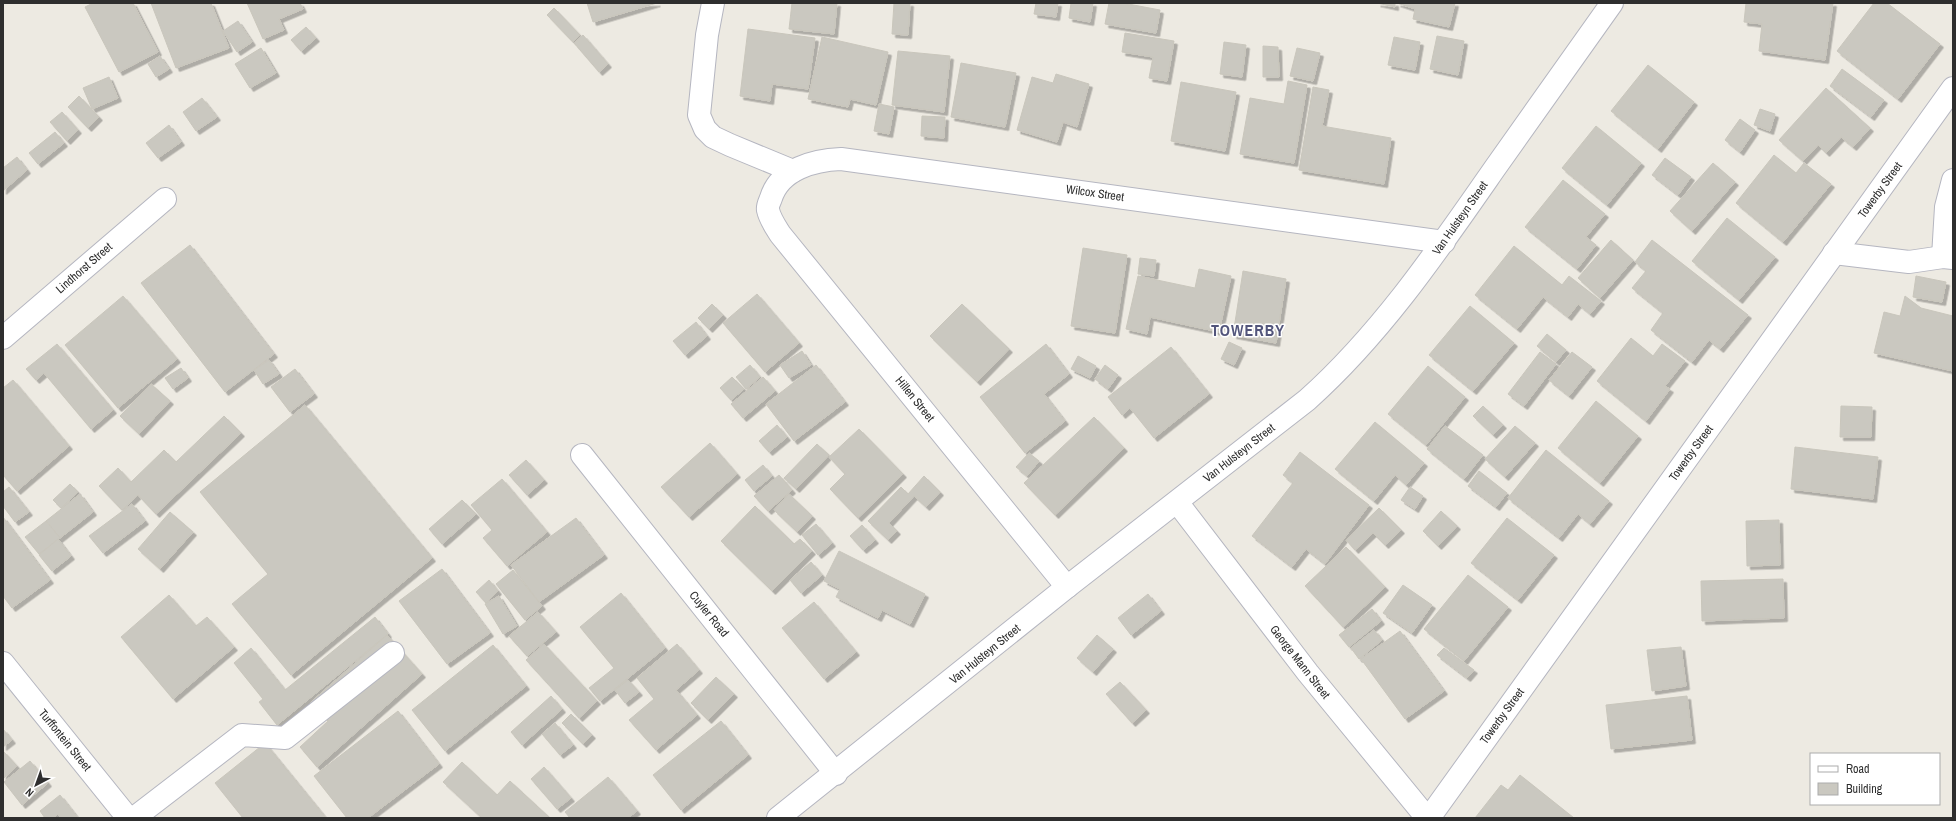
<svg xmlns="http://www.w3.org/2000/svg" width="1956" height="821" font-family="'Archivo Narrow',sans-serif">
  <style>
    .building { fill: #cac8c0; stroke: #c9c6bc; filter: url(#shadow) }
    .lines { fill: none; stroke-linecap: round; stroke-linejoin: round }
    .minor-casing { stroke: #b5b6c0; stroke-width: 24 }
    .minor { stroke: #fff; stroke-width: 22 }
    .labels { text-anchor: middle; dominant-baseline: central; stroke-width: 3; stroke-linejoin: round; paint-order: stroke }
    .street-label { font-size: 12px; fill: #2e2e2e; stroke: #fff }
    .district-label { font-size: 16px; font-weight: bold; letter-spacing: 1px; fill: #52557b; stroke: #fff }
  </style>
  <defs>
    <filter id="shadow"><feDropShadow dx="3.5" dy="3.5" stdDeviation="0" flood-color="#0004"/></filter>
  </defs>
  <rect width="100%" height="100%" fill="#edeae2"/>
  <g class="building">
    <polygon points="93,3 133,3 158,52 119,72 85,7"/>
    <polygon points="151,3 211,3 229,48 176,68"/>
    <polygon points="247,3 300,3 303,9 279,19 284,30 263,39"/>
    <polygon points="587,3 657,3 593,22"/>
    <polygon points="792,3 837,3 834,34 789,29"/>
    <polygon points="894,3 910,3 908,35 892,34"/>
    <polygon points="1036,3 1058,3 1056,17 1034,14"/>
    <polygon points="1071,3 1093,3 1090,22 1069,18"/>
    <polygon points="1109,3 1123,3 1160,10 1156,33 1105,24"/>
    <polygon points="1377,3 1395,3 1395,7"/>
    <polygon points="1397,3 1455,3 1449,27 1413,19 1415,9"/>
    <polygon points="1746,3 1833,3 1825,60 1759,51 1762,24 1744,22"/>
    <polygon points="1874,3 1887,3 1940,44 1898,99 1837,51"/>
    <polygon points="554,8 580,35 573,42 547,15"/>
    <polygon points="238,21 252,42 237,52 223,31"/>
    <polygon points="306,27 316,38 301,51 291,40"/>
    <polygon points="748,29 815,38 808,89 772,84 770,101 740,96"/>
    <polygon points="1125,33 1174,41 1167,81 1149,78 1153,57 1122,52"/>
    <polygon points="583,35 608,64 599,72 574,43"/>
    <polygon points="1437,36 1464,41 1458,75 1430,69"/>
    <polygon points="822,37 888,52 876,105 850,99 848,107 808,99"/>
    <polygon points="1394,37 1420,42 1415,70 1388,65"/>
    <polygon points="1224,42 1246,45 1242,77 1220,74"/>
    <polygon points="1263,46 1278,47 1279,77 1263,77"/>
    <polygon points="261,48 276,73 250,88 235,64"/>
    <polygon points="1297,48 1320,53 1313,81 1290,76"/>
    <polygon points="898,51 950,56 944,112 892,105"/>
    <polygon points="160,56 169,69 156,77 148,64"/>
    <polygon points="961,63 1016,73 1005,127 951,117"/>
    <polygon points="1648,65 1694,102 1658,149 1611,111"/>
    <polygon points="1842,69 1884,100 1871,117 1830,86"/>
    <polygon points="1056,74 1089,84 1077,127 1063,122 1057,142 1017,130 1032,77 1053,83"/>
    <polygon points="109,77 118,98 92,109 83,88"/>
    <polygon points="1288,81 1307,85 1294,163 1240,154 1250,98 1284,104"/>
    <polygon points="1181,82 1236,92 1225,151 1171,141"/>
    <polygon points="1313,87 1329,90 1322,126 1391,138 1384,184 1299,170"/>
    <polygon points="1826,88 1870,128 1853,147 1841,137 1826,153 1818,145 1803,161 1779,140"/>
    <polygon points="79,96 99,117 88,128 68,107"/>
    <polygon points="202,98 217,117 196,131 183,112"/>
    <polygon points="879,104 894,107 889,134 874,131"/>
    <polygon points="1760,109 1775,114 1770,131 1754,125"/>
    <polygon points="62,112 78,130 67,141 50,122"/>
    <polygon points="922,116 945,117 944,138 921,136"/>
    <polygon points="1740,119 1755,130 1740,152 1725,140"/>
    <polygon points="169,125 181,142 158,158 146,143"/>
    <polygon points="1596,126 1641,163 1607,205 1562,168"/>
    <polygon points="55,132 64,143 38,164 29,153"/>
    <polygon points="1774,155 1796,173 1804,163 1831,184 1783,242 1736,203"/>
    <polygon points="17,157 27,170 3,191 3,168"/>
    <polygon points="1665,158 1691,177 1678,195 1652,175"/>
    <polygon points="1713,163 1735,182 1692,231 1670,211"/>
    <polygon points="1563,180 1605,214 1586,237 1596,245 1577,269 1525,227"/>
    <polygon points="1727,218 1775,257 1739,300 1692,261"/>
    <polygon points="1611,240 1633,260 1600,298 1578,278"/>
    <polygon points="1652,240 1748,315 1720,349 1709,340 1692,362 1651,330 1663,313 1632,288 1646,271 1635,262"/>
    <polygon points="190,245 274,354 225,392 141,283"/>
    <polygon points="1514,246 1562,285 1569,276 1601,301 1590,314 1578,304 1568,317 1543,297 1517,329 1475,295"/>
    <polygon points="1083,248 1127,255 1115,333 1071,326"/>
    <polygon points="1140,258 1156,260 1154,276 1138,274"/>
    <polygon points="1199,269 1231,276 1219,332 1150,317 1147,334 1126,329 1138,276 1195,288"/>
    <polygon points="1243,271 1286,279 1276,343 1233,335"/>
    <polygon points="1916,276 1946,282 1942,302 1913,297"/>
    <polygon points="757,294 799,343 765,372 723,323"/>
    <polygon points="123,296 177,359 118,408 65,345"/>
    <polygon points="1905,296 1921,308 1953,316 1953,371 1874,353 1884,312 1900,316"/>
    <polygon points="712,304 723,315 709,329 698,318"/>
    <polygon points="962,304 1009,349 977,382 930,336"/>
    <polygon points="1470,306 1514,343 1473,391 1429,355"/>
    <polygon points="696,322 707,336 685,355 673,341"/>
    <polygon points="1547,334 1566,350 1556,362 1537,346"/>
    <polygon points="1631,338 1653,356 1662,344 1685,361 1665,386 1670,389 1646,421 1597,381"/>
    <polygon points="1229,342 1242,348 1234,365 1221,359"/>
    <polygon points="57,344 113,410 91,429 44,373 36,380 26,369"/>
    <polygon points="1046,344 1069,374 1044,394 1065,421 1025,453 980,397"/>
    <polygon points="1171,347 1209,394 1154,438 1130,408 1122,415 1108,397"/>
    <polygon points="802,351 811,365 789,378 780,365"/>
    <polygon points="1540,352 1556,364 1524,406 1508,394"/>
    <polygon points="1572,352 1592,367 1569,396 1549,380"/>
    <polygon points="1078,356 1096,366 1090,378 1071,369"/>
    <polygon points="269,360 279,374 263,384 254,370"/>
    <polygon points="750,365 760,377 746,389 736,377"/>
    <polygon points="816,365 845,402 794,441 766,404"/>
    <polygon points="1105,365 1118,375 1108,389 1095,379"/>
    <polygon points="1428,366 1465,397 1426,445 1388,414"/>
    <polygon points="181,368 188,378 173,389 165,378"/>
    <polygon points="295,369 314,394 290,412 271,387"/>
    <polygon points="732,377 744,389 731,400 720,388"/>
    <polygon points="763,377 775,391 743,418 731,404"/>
    <polygon points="13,380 69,446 17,491 3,475 3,388"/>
    <polygon points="151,384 170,401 139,434 120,416"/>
    <polygon points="1596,401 1638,436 1600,483 1558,448"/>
    <polygon points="305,405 432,558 291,675 232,604 268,574 200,492"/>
    <polygon points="1483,406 1503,425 1493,435 1473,416"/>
    <polygon points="1841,406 1872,407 1871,437 1840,437"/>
    <polygon points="224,416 241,433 156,514 138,495 122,510 99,486 118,468 131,482 164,450 176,462"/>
    <polygon points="1094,417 1124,448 1055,515 1024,483"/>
    <polygon points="1375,422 1424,463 1406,485 1395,475 1374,501 1335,469"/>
    <polygon points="777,425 787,437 769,452 759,441"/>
    <polygon points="1445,426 1483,455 1464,479 1427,449"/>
    <polygon points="1515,426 1535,443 1505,477 1485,459"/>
    <polygon points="859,429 903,474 858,518 830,489 845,474 829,457"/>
    <polygon points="710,443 737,474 689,517 661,487"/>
    <polygon points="817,444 829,455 796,489 784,478"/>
    <polygon points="1795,447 1878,457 1873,499 1791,489"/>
    <polygon points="1546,450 1609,501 1590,524 1578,514 1559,538 1508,498"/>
    <polygon points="1300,452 1369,505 1325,564 1306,549 1292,567 1252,536 1293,483 1283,475"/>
    <polygon points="1029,453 1039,461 1027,476 1016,467"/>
    <polygon points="526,460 544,480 527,495 509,475"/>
    <polygon points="763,465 772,476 754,491 745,480"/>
    <polygon points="1479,471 1507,493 1496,507 1468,486"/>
    <polygon points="779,475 792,490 768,511 754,496"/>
    <polygon points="924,476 940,492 926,507 914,496 889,523 897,531 888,540 868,521 901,487 908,494"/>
    <polygon points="502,479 547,532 507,566 483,538 492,530 471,505"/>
    <polygon points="70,484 78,492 61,508 53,500"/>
    <polygon points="9,487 29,512 15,522 3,506 3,492"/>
    <polygon points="1410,487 1423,496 1415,509 1401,500"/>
    <polygon points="80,494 93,512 60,538 46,521"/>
    <polygon points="789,494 812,516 797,532 774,510"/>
    <polygon points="462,500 476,514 442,544 429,529"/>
    <polygon points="132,504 145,521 103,553 89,536"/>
    <polygon points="755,506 794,544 800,539 812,551 772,591 721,541"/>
    <polygon points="1379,508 1401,530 1385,545 1373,533 1355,550 1346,540"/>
    <polygon points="1441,511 1457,526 1438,546 1423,531"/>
    <polygon points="170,512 193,532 160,569 138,549"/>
    <polygon points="3,517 50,580 12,608 3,596"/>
    <polygon points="576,518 604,555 539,602 511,565"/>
    <polygon points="1507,518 1554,555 1518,600 1471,563"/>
    <polygon points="1779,520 1780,565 1747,566 1746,521"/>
    <polygon points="46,521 60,538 39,554 25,537"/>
    <polygon points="816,524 832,543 818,555 802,535"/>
    <polygon points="862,525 875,540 863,550 850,536"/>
    <polygon points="58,539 71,556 52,571 39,555"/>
    <polygon points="1346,547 1385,587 1343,627 1305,586"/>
    <polygon points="839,551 925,594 910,624 882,610 878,618 836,597 840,589 824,581"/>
    <polygon points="811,562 822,575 801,593 790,580"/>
    <polygon points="442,569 490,633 447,664 399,601"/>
    <polygon points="513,570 542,606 525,620 496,584"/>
    <polygon points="1468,575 1508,607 1464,661 1424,629"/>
    <polygon points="1783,579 1784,618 1702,621 1701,581"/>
    <polygon points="489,580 498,591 486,603 476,592"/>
    <polygon points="1403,585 1432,605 1412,633 1383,613"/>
    <polygon points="621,593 665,648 600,701 589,688 614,668 580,627"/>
    <polygon points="1148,594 1161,611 1131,635 1118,618"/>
    <polygon points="169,595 196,626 207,617 234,647 173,699 121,637"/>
    <polygon points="499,596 517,626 503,634 485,604"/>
    <polygon points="814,602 856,652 824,679 782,628"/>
    <polygon points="1372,609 1381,621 1349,647 1339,635"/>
    <polygon points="538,612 556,632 527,656 509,636"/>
    <polygon points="375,617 388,634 277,725 259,702 263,699 234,663 251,648 285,690"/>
    <polygon points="1374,630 1382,640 1359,659 1351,648"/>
    <polygon points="1400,631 1444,691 1405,719 1361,659"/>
    <polygon points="387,635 422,674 317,767 300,747 328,721 311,702"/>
    <polygon points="1097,635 1113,649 1093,672 1077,658"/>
    <polygon points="544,644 597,701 579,718 526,660"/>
    <polygon points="677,644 699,670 676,690 697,715 656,750 629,720 654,699 637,678"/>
    <polygon points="493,645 526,686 445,751 412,710"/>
    <polygon points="1681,647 1686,686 1652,691 1647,650"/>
    <polygon points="1444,648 1474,670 1467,678 1437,655"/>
    <polygon points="716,677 734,694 708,720 691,703"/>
    <polygon points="628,680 639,692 625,703 615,690"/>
    <polygon points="1120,682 1146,710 1132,723 1106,694"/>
    <polygon points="551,696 562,709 522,745 511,732"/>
    <polygon points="1687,696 1692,740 1611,749 1606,705"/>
    <polygon points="398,711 439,764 368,818 347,818 314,776"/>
    <polygon points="571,714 592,735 583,744 562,723"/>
    <polygon points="721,721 748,755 681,810 653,775"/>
    <polygon points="555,723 573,745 560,755 542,734"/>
    <polygon points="3,729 12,740 3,747"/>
    <polygon points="265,743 326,818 243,818 215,783"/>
    <polygon points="3,751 17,766 3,779"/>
    <polygon points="30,761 48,783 22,805 4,782"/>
    <polygon points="462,762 497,795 510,781 550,818 482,818 443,782"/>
    <polygon points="544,767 571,798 557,809 531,779"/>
    <polygon points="1520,775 1574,818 1475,818 1501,785 1508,790"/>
    <polygon points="608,777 637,811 628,818 570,818 565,812"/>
    <polygon points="60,795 78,818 61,818 58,814 54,818 45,818 40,811"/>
  </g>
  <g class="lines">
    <g class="minor-casing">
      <g id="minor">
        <polyline points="713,3 707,35 699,115 705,129 713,137 730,145 793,171"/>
        <polyline points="1834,253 1909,262 1943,257 1953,258"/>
        <polyline points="1943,257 1946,207 1953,180"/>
        <polyline points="3,338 165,199"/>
        <polyline points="582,455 836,774"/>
        <polyline points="1177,502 1308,673 1427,818"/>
        <path d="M1067,587L780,234C775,226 770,219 768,210C767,206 770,201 771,198C780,169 814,160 841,159L1444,242"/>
        <polyline points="3,663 128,818"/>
        <polyline points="134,818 242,735 285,738 393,653"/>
        <path d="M778,818L1067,587L1307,400C1381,334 1438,250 1495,168C1534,113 1573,58 1612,3"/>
        <polyline points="1429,818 1953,88"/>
      </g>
    </g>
    <use href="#minor" class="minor"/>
  </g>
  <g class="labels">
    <g class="street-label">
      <text transform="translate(1880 190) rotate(-54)">Towerby Street</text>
      <text transform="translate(1095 193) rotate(8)">Wilcox Street</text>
      <text transform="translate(1460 218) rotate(-55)">Van Hulsteyn Street</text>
      <text transform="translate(84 268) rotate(-41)">Lindhorst Street</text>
      <text transform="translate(915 399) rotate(51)">Hillen Street</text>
      <text transform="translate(1239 453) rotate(-38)">Van Hulsteyn Street</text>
      <text transform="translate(1691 453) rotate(-54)">Towerby Street</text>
      <text transform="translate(709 614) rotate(51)">Cuyler Road</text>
      <text transform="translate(985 654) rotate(-39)">Van Hulsteyn Street</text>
      <text transform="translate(1300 662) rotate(52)">George Mann Street</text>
      <text transform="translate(1502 716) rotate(-54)">Towerby Street</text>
      <text transform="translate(65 740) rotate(51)">Turffontein Street</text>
    </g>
    <g class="district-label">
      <text x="1248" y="330">TOWERBY</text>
    </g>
  </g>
  <rect width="1956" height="821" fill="none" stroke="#2e2e2e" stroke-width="8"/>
  <rect x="1810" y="753" width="130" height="52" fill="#ffffff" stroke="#ababab"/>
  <rect x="1818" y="766" width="20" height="6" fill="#ffffff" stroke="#ababab"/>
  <text x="1846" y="773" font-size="12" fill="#2e2e2e">Road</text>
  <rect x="1818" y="783" width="20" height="12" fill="#cac8c0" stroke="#ababab"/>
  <text x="1846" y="793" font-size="12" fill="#2e2e2e">Building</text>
  <g transform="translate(36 785) rotate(221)" stroke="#ffffff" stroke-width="3" paint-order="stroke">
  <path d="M0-3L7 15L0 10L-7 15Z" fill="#2e2e2e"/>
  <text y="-6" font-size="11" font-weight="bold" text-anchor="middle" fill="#2e2e2e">N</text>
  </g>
</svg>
